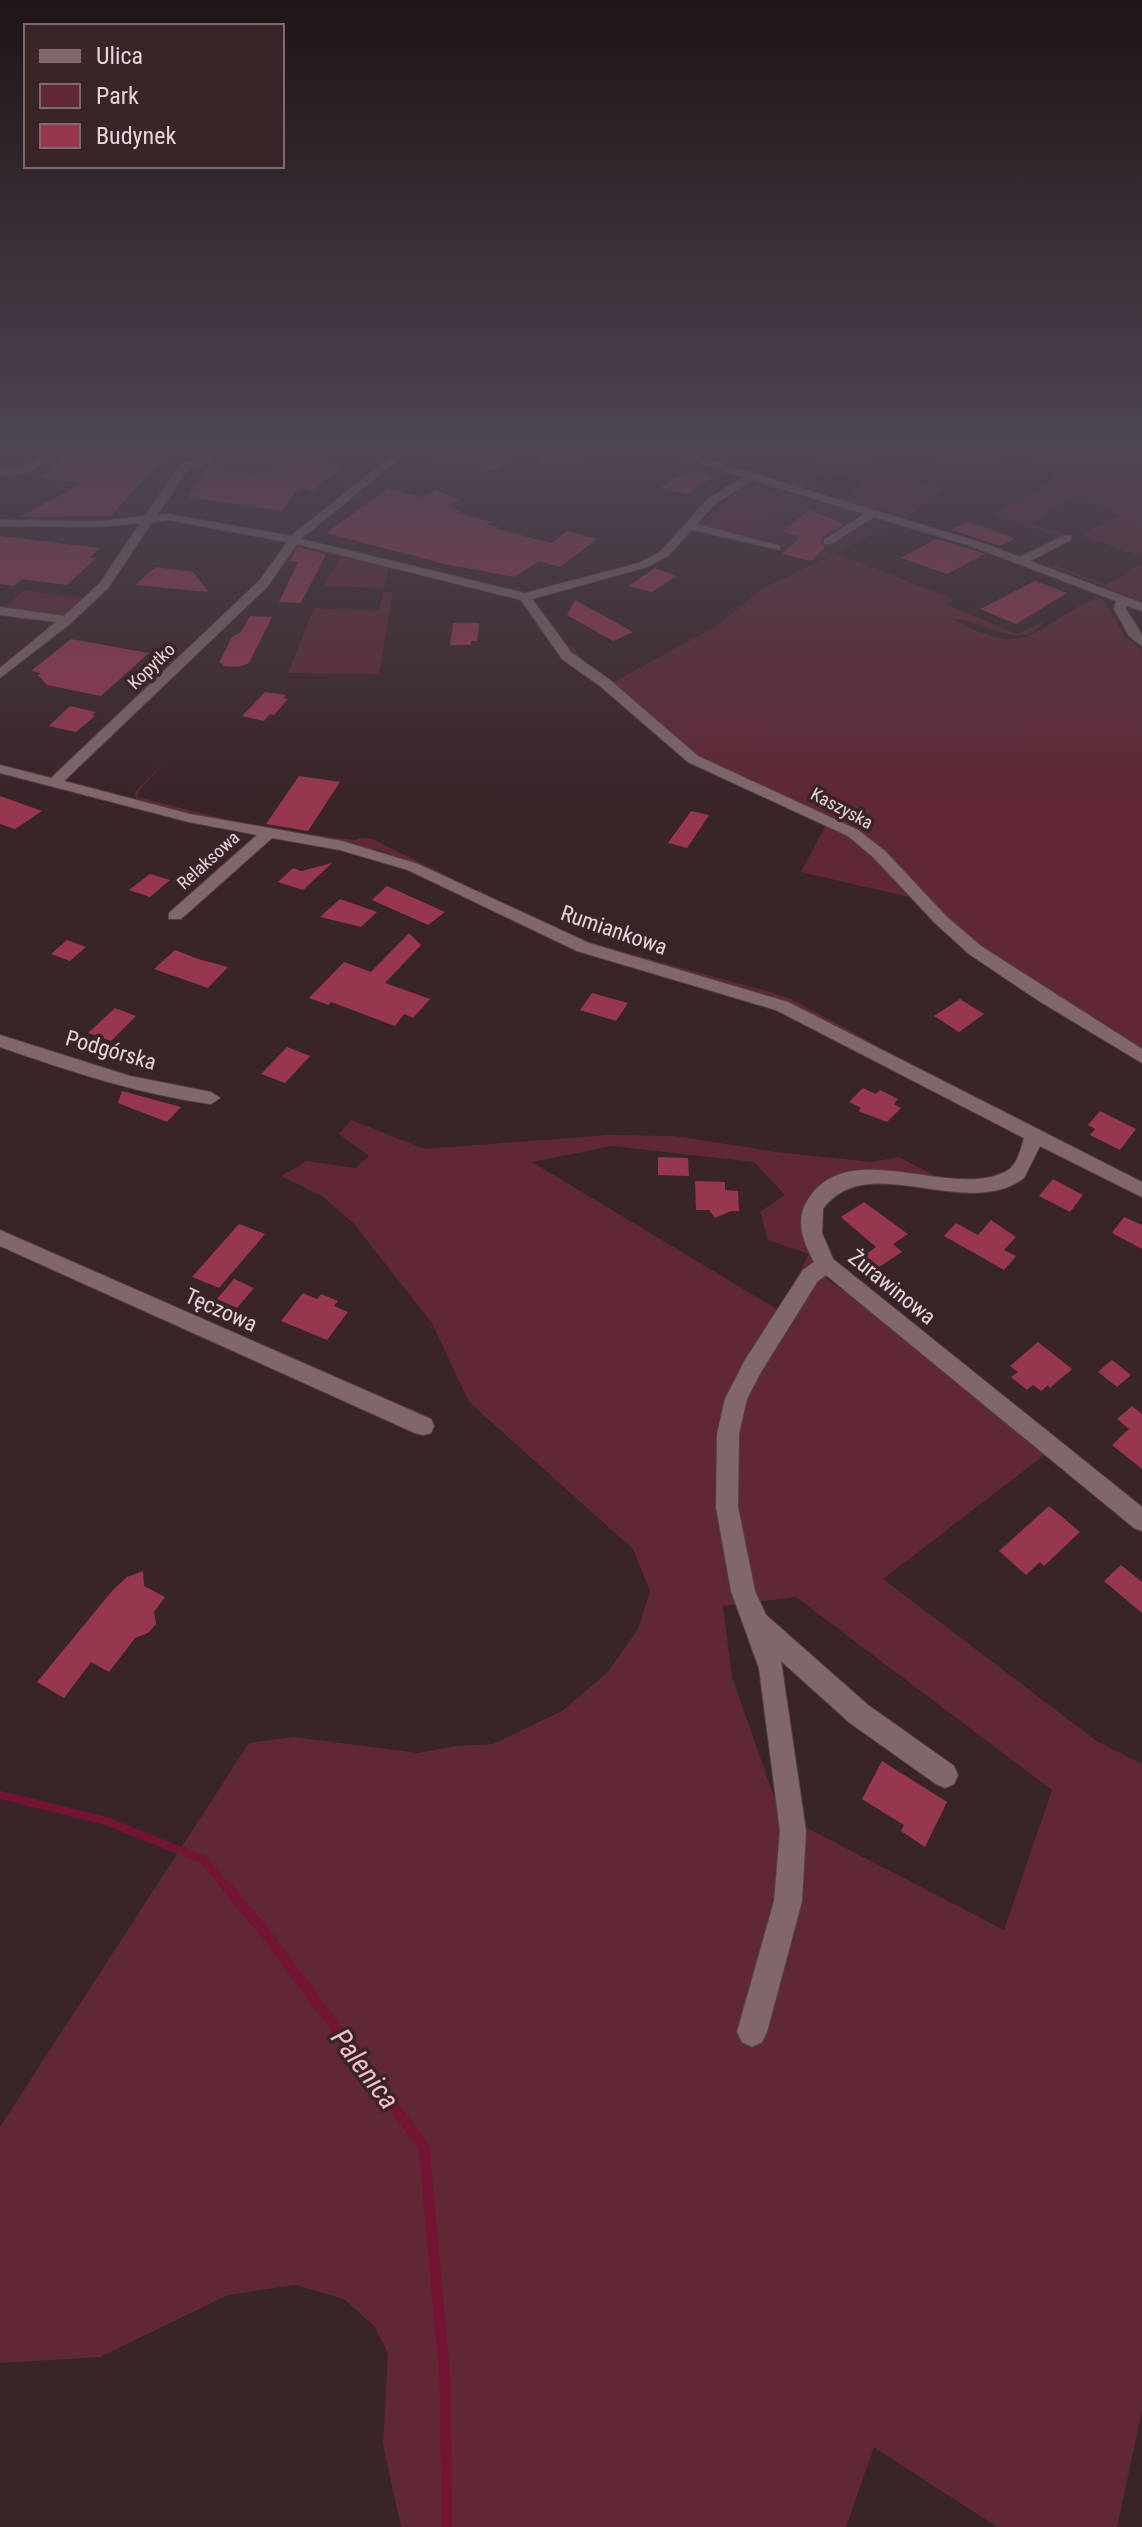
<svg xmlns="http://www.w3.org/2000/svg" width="1142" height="2527" font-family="'Roboto Condensed',sans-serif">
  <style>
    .built { fill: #492e33 }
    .green { fill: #602835; fill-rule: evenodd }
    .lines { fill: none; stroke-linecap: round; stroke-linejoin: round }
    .stream-far1 { stroke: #741433; stroke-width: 8 }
    .stream { stroke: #741433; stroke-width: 11 }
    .river { fill: #741433; fill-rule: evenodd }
    .building { fill: #97374f }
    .minor-casing { stroke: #534144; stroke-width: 2 }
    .minor { fill: #81676b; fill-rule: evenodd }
    .labels { text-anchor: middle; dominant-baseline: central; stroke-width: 7; stroke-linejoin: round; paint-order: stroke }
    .far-street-label { font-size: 18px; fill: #e4d5d7; stroke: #392428 }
    .street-label { font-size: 22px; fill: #e4d5d7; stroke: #392428 }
    .near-water-label { font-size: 28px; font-style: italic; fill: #f6bfc8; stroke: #392428 }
  </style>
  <rect width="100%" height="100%" fill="#392428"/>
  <polygon class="built" points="796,496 834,506 895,524 826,558 745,538"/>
  <g class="green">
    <polygon points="225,445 298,445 274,472 213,460"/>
    <polygon points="1024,445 1142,473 1142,557 1081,535 1119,516 1077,496 1032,523 1066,535 1061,537 993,515 1053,481 1054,464 1006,450 982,469 890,446"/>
    <polygon points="1069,445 1097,451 1113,445 1142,445 1142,466"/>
    <polygon points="825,456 893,464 896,477 943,490 907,517 842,499 863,482 825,471 802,488 787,484"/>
    <polygon points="746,484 796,496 745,538 702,527 700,523"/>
    <polygon points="297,546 389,566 384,588 322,586 341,557"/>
    <path d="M836,554L954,599L946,604L1017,634L1044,621C1024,655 978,617 952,619C1031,661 1032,627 1098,597L1107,604L1124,636L1142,650V1052L953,928L871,843L694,756L566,650L573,647L583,661L612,683L720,624L761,589Z"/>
    <polygon points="1142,564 1142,601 1052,567 1055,565 1106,585"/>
    <polygon points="24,590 80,598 89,593 64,616 3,609"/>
    <polygon points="383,592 393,592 379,674 288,673 314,608 379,611"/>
    <polygon points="170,756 139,791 137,797 269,830 355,840 361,838 372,839 462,883 379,850 191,816 136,799 135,792"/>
    <polygon points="826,825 854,838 913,898 801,872"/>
    <polygon points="479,888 484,894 586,942 767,991 791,999 871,1042 866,1043 769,995 584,943 480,893"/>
    <path d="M351,1120L425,1149L608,1135L675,1136L776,1152L872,1162L899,1157L943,1180C912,1177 875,1168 844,1174C794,1184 794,1248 826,1278C833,1285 844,1290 852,1295L1047,1453L883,1579L1098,1742L1142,1764V2411L1117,2527H997L874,2447L846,2527H401L383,2444L388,2353L374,2326L344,2299L295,2285L228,2295L100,2357L0,2363V2127L249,1743L294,1737L418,1753L456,1746L493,1744L562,1711L608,1672L638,1629L650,1591L633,1549L469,1402L432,1323L354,1224L322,1196L281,1176L307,1161L355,1168L369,1156L339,1134ZM612,1146L754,1162L785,1195L760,1212L768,1240L809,1254L780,1311L532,1162ZM796,1597L1052,1790L1004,1930L780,1814L732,1677L723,1606Z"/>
  </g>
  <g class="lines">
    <polyline class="stream-far1" points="0,1795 106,1821 204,1860 227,1888"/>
    <polyline class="stream" points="226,1886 263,1930 424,2147 445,2379 447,2527"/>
    <polygon class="river" points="1050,445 1084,445 1142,461 1142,475 1053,450"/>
  </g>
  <g class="building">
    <polygon points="92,445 171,449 111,516 20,517 83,483 41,478 72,451 84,452"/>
    <polygon points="308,445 340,445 319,462 342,468 311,492 300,486 282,511 188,497 209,466 251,475 269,474"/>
    <polygon points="419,445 551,445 536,455 527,453 528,448 495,471 415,452"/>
    <polygon points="570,445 602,445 576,463 554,459"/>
    <polygon points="690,469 713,476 688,494 660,488"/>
    <polygon points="388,488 423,498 436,490 459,500 446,506 461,510 457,513 491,522 487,524 498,527 496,529 552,543 567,531 597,539 560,567 539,561 514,577 445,564 326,533"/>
    <polygon points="809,510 844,524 822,537 821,544 825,547 811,561 782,554 801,537 782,532"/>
    <polygon points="967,522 1015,538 1000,546 951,530"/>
    <polygon points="0,536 99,548 89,558 96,558 67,585 22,579 14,586 0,584"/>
    <polygon points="936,539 970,549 985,554 947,574 901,558"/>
    <polygon points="298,547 326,554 301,603 279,602 298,562 289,561"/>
    <polygon points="156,567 193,572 209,592 135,585"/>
    <polygon points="655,568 677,576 652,592 628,586"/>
    <polygon points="1035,581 1067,593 1016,624 980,609"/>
    <polygon points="575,600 633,632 613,641 567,615"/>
    <polygon points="250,616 272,617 249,663 239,667 222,666 224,664 219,663 232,637 241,632"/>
    <polygon points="453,623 479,623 477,641 471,641 471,645 450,645"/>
    <polygon points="71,639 149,653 101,696 47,685 38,675 41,673 31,671"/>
    <polygon points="265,692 286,695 283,698 288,699 274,715 270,714 264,721 242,716"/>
    <polygon points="70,706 96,712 92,715 95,716 76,732 49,726"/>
    <polygon points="299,776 340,782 308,831 266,824"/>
    <polygon points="0,796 42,811 15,829 0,824"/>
    <polygon points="691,811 709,815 687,848 668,843"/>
    <polygon points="332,863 303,890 278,882 293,868 301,871"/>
    <polygon points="150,874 170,880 150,897 129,890"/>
    <polygon points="387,886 445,912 428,925 372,900"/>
    <polygon points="340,899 377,912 361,927 320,917"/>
    <polygon points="409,933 421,945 385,983 430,999 413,1018 404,1014 395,1026 331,1002 328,1005 309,998 344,962 371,972"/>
    <polygon points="67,940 86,947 70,961 51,954"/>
    <polygon points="175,950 198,959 228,967 208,988 154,969"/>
    <polygon points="592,993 628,1003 616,1021 580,1010"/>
    <polygon points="960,999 984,1014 959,1032 934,1016"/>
    <polygon points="115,1008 136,1016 111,1041 88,1033"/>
    <polygon points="287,1047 310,1056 285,1083 261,1074"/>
    <polygon points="863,1088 876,1094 880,1090 898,1099 894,1104 901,1108 887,1122 858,1111 861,1108 849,1102"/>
    <polygon points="122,1091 181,1107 167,1122 118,1103"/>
    <polygon points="1100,1111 1136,1129 1120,1150 1090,1135 1095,1129 1088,1125"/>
    <polygon points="658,1157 688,1158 689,1176 658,1175"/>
    <polygon points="1053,1179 1083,1195 1070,1212 1039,1196"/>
    <polygon points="695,1181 725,1182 725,1190 738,1191 739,1211 731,1211 715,1218 709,1210 696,1210"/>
    <polygon points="864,1202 908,1234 893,1244 902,1252 879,1267 865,1255 876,1247 841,1217"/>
    <polygon points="1124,1217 1142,1225 1142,1249 1112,1233"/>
    <polygon points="991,1220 1016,1237 1004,1250 1016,1256 1004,1270 944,1236 956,1223 978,1235"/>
    <polygon points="239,1224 265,1234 219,1288 192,1277"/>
    <polygon points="234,1279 254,1288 237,1308 217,1299"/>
    <polygon points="303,1293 317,1299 321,1294 338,1301 334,1306 348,1312 327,1340 281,1321"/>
    <polygon points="1038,1342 1072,1369 1050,1388 1048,1385 1041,1391 1033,1385 1027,1390 1011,1377 1018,1372 1010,1366"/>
    <polygon points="1112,1360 1131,1375 1117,1387 1098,1372"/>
    <polygon points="1132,1406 1142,1414 1142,1469 1112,1445 1129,1429 1117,1419"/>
    <polygon points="1049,1506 1080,1532 1044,1566 1040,1562 1026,1575 999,1551"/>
    <polygon points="1121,1565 1142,1582 1142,1613 1104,1581"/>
    <polygon points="143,1571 144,1586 165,1597 154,1612 156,1624 148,1633 135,1638 109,1672 91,1662 64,1698 37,1682 112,1591 127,1577"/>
    <polygon points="882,1761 947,1802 925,1847 901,1831 904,1825 862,1799"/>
  </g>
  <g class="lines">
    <g class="minor-casing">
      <g id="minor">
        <path d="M53,445H64C46,464 27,479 0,474V468C24,472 36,460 53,445Z"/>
        <path d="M215,445H226L208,463L188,469L157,515L168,514L291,536L405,445H416L301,539L525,593L639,563L660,552L707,500L742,477L645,445H660L979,542L1020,557L1063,536H1071V540L1030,561L1142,603V611L1127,606L1126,609L1142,635V646L1129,636L1114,609L1116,601L971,546L874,517L832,544H824V540L864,514L752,480L715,504L697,524L780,546V550L692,530L668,556L647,567L532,599L572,653L610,680L698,756L858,830L885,851L946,916L981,946L1142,1049V1063L1039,1001L969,954L935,923L874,858L848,836L688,762L600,686L562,659L521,600L297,544L268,586L64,781L190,814L342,841L418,864L589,943L788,1002L1142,1182V1197L1040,1146L1024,1178C965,1222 867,1148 823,1209L822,1233L833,1259L1142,1507V1531L1134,1528L826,1275L817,1282L761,1372L747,1399L739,1434L738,1507L755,1591L766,1615L868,1705L954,1766L958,1775L954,1784L945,1788L936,1784L850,1723L781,1661L806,1831L802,1901L767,2032L762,2042L752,2047L742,2042L737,2032L774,1901L780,1831L759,1668L731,1591L716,1507L717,1434L725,1399L745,1360L803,1270L814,1262C803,1241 794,1220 809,1198C850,1137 947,1198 1003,1173C1017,1167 1020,1152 1024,1138L776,1010L577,951L408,870L340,850L272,838L181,919H169V913L257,835L189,822L0,773V765L51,778L260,580L287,542L168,520L152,522L108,588L71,623L0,678V668L56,622L0,615V607L64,616L100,583L140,523L99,527L0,526V520L99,521L145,516L180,465L200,459Z"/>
        <polygon points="556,445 567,445 546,461 538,461 538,457"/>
        <path d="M0,1035L130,1076L211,1092L220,1098L211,1104C138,1094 69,1071 0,1047Z"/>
        <polygon points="0,1230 431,1419 434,1426 431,1433 423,1435 415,1433 0,1246"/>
      </g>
    </g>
    <use href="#minor" class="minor"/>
  </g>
  <linearGradient id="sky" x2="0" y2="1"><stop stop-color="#1f1416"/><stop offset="0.56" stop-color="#4e4553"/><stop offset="1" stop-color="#4e4553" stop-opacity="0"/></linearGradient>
  <rect width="1142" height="799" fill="url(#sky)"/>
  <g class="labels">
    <g class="far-street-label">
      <text transform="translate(151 666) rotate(-44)">Kopytko</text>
      <text transform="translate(842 808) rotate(28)">Kaszyska</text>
      <text transform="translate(208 860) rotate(-42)">Relaksowa</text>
    </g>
    <g class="street-label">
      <text transform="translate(614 930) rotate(19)">Rumiankowa</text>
      <text transform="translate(111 1050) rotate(16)">Podgórska</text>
      <text transform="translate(892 1287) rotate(39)">Żurawinowa</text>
      <text transform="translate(221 1310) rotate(24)">Tęczowa</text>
    </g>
    <g class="near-water-label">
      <text transform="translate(365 2069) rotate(53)">Palenica</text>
    </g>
  </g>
  <rect x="24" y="24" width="260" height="144" fill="#392428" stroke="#7d6b6e" stroke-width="2"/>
  <rect x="40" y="50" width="40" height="12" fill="#81676b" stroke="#7d6b6e" stroke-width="2"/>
  <text x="96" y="64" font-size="24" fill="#e4d5d7">Ulica</text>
  <rect x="40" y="84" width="40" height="24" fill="#602835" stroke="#7d6b6e" stroke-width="2"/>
  <text x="96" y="104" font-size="24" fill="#e4d5d7">Park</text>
  <rect x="40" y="124" width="40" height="24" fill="#97374f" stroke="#7d6b6e" stroke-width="2"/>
  <text x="96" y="144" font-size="24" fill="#e4d5d7">Budynek</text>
</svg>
